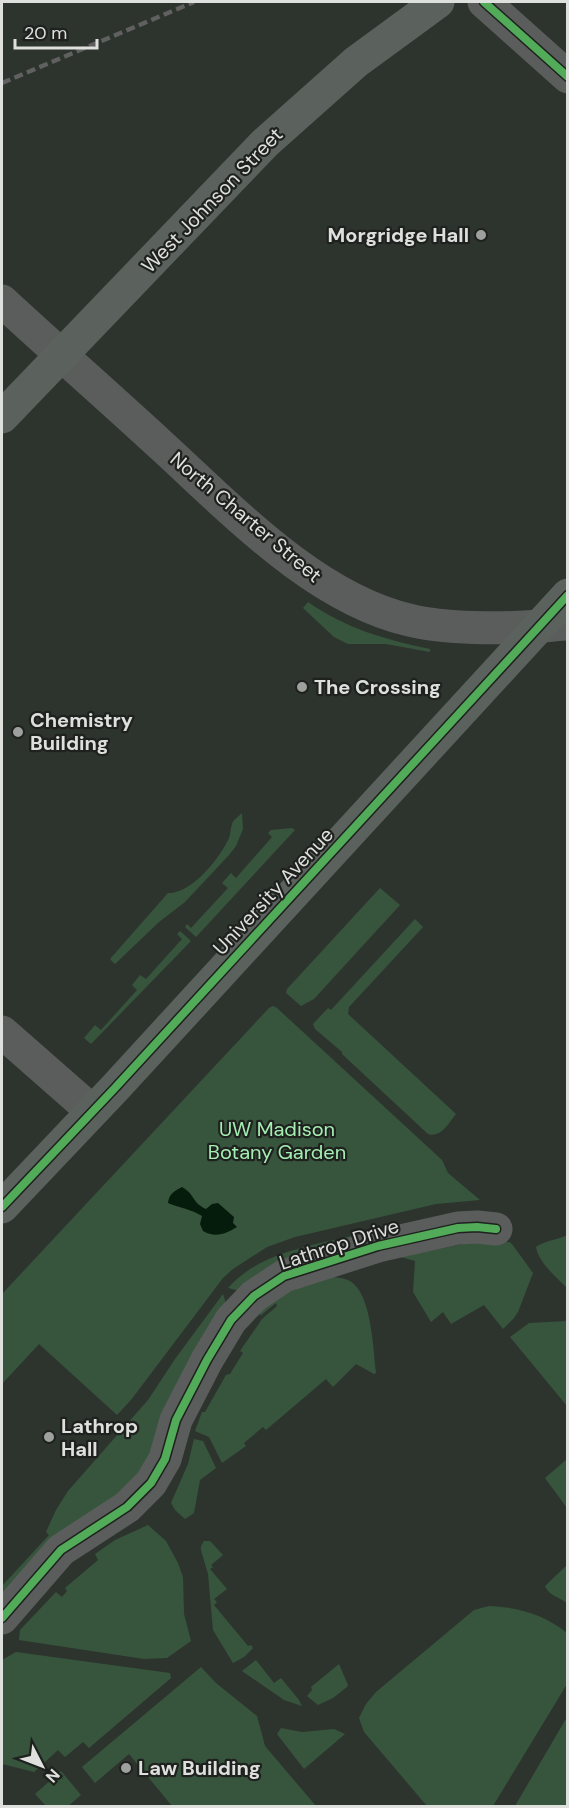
<svg xmlns="http://www.w3.org/2000/svg" width="569" height="1808" font-family="'DM Sans',sans-serif">
  <style>
    .built { fill: #2d342e }
    .green { fill: #37553d }
    .water { fill: #051b0b }
    .lines { fill: none; stroke-linecap: round; stroke-linejoin: round }
    .minor { stroke: #5b5d5c; stroke-width: 33 }
    .tertiary { stroke: #5b5d5c; stroke-width: 33 }
    .primary { stroke: #5b625d; stroke-width: 33 }
    .rail { stroke: #5f605f; stroke-width: 4.5; stroke-dasharray: 9 4.5; stroke-linecap: butt }
    .cycleway-casing { stroke: #1e211e; stroke-width: 11 }
    .cycleway { stroke: #51ab58; stroke-width: 8 }
    .poi-dot { fill: #9ea09e; stroke: #1e211e; stroke-width: 2 }
    .labels { text-anchor: middle; dominant-baseline: central; stroke-width: 4.5; stroke-linejoin: round; paint-order: stroke }
    .street-label { font-size: 20px; fill: #dee0de; stroke: #1e211e }
    .poi-label { font-size: 20px; font-weight: bold; fill: #dee0de; stroke: #1e211e; text-anchor: start }
    .park-label { font-size: 20px; fill: #a4eeb2; stroke: #1e211e }
  </style>
  <rect width="100%" height="100%" fill="#282928"/>
  <rect class="built" x="2" y="2" width="565" height="1804"/>
  <g class="green">
    <path d="M308,602C345,628 386,640 430,649V652L386,644H348L334,637L303,608Z"/>
    <path d="M242,813L243,829L236,846L229,855L185,902L159,922L115,964L110,959L168,893C191,894 218,860 227,842C231,836 230,830 232,824C233,820 239,816 242,813Z"/>
    <polygon points="292,828 295,830 196,937 185,927 187,924 191,928 228,888 222,883 231,873 236,878 272,837 268,833 271,830"/>
    <polygon points="380,888 400,905 314,999 301,1006 286,993 287,989"/>
    <path d="M415,919L423,927L349,1007L348,1014L456,1114C449,1123 441,1138 428,1134L342,1054V1052L315,1029L313,1024L328,1008L331,1010Z"/>
    <polygon points="180,931 191,941 91,1044 84,1038 95,1025 101,1030 137,990 132,985 140,975 146,979 182,939 177,934"/>
    <polygon points="273,1006 277,1008 442,1160 448,1173 480,1200 436,1204 295,1237 267,1247 233,1269 223,1278 131,1400 117,1415 39,1344 2,1384 2,1294 269,1008"/>
    <path d="M411,1222L240,1291L228,1288C258,1254 305,1247 347,1237C369,1232 390,1227 411,1222Z"/>
    <path d="M567,1235V1288C556,1277 539,1263 536,1247C545,1240 558,1240 567,1235Z"/>
    <polygon points="477,1241 509,1242 512,1244 533,1273 518,1312 514,1318 503,1329 484,1305 451,1324 443,1312 431,1322 413,1292 415,1261 401,1257"/>
    <path d="M323,1276C331,1277 343,1277 350,1281C372,1294 373,1350 376,1373L374,1374L356,1364L333,1387L326,1379L266,1430L263,1427L244,1443L246,1446L222,1463L209,1437L195,1431L202,1412H205L226,1375L230,1374L243,1353L240,1351L262,1319L277,1306L276,1303L260,1316V1308L279,1295Z"/>
    <polygon points="223,1294 227,1307 147,1468 2,1596 2,1586 49,1535 46,1532 56,1510 68,1491 148,1400 175,1359"/>
    <polygon points="567,1321 568,1321 567,1406 510,1337 529,1323"/>
    <polygon points="194,1439 203,1441 216,1468 200,1480 194,1513 185,1519 175,1510 171,1503 188,1464"/>
    <polygon points="567,1459 567,1508 545,1478"/>
    <polygon points="148,1525 166,1541 178,1563 183,1577 184,1614 191,1641 167,1658 144,1659 19,1640 20,1630 56,1592 62,1597 67,1591 65,1588 98,1560 95,1554 115,1540"/>
    <polygon points="204,1541 210,1541 223,1555 211,1565 213,1567 210,1569 227,1589 214,1599 217,1602 214,1605 248,1646 251,1645 253,1648 244,1657 233,1663 213,1630 208,1574 201,1550 201,1546"/>
    <path d="M567,1565V1603C559,1597 549,1596 545,1586Z"/>
    <path d="M489,1606C518,1607 545,1615 567,1633V1684L493,1806H427L364,1732L359,1718L366,1704L376,1692L474,1610Z"/>
    <polygon points="16,1652 170,1673 171,1678 89,1748 83,1742 65,1757 58,1750 34,1772 2,1764 2,1660"/>
    <polygon points="256,1660 274,1683 281,1678 299,1700 302,1706 284,1700 242,1671"/>
    <polygon points="339,1664 348,1685 347,1687 333,1698 318,1705 307,1696 312,1690 311,1687"/>
    <polygon points="201,1667 216,1683 257,1716 265,1746 316,1806 172,1806 129,1754 95,1783 82,1767"/>
    <polygon points="567,1717 567,1806 515,1806"/>
    <polygon points="281,1728 302,1732 334,1729 345,1734 304,1769 277,1734"/>
    <polygon points="61,1771 81,1795 68,1806 46,1806 35,1794"/>
  </g>
  <path class="water" d="M182,1187C196,1195 191,1202 206,1209L212,1204L218,1203L234,1217L233,1223L237,1227C226,1234 215,1238 203,1231L200,1224L202,1216C191,1209 180,1208 168,1203C169,1194 174,1191 182,1187Z"/>
  <g class="lines">
    <g class="minor">
      <polyline points="484,2 568,77"/>
      <polyline points="2,1618 61,1550 127,1507 151,1483 165,1459 176,1420 207,1360 231,1320 254,1296 284,1276 378,1246 458,1228 477,1227 496,1229"/>
    </g>
    <g class="tertiary">
      <path d="M2,301C55,350 110,398 163,447C233,511 315,598 409,620C445,629 503,629 540,626C549,626 558,624 568,624"/>
      <polyline points="2,1032 92,1111"/>
    </g>
    <g class="primary">
      <polyline points="2,417 265,143 356,62 438,2"/>
      <polyline points="2,1207 114,1089 568,595"/>
    </g>
    <polyline class="rail" points="2,83 194,2"/>
    <g class="cycleway-casing">
      <g id="cycleway">
        <polyline points="484,2 568,77"/>
        <polyline points="2,1207 114,1089 568,595"/>
        <polyline points="2,1618 61,1550 127,1507 151,1483 165,1459 176,1420 207,1360 231,1320 254,1296 284,1276 378,1246 458,1228 477,1227 496,1229"/>
      </g>
    </g>
    <use href="#cycleway" class="cycleway"/>
  </g>
  <g class="poi-dot">
    <circle cx="481" cy="235" r="6"/>
    <circle cx="302" cy="687" r="6"/>
    <circle cx="18" cy="732" r="6"/>
    <circle cx="49" cy="1437" r="6"/>
    <circle cx="126" cy="1768" r="6"/>
  </g>
  <g class="labels">
    <g class="street-label">
      <text transform="translate(212 200) rotate(-46)">West Johnson Street</text>
      <text transform="translate(246 517) rotate(40)">North Charter Street</text>
      <text transform="translate(273 891) rotate(-47)">University Avenue</text>
      <text transform="translate(339 1244) rotate(-18)">Lathrop Drive</text>
    </g>
    <g class="poi-label">
      <text x="469" y="235" text-anchor="end">Morgridge Hall</text>
      <text x="314" y="687">The Crossing</text>
      <text x="30" y="720">Chemistry<tspan x="30" dy="23">Building</tspan></text>
      <text x="61" y="1426">Lathrop<tspan x="61" dy="23">Hall</tspan></text>
      <text x="138" y="1768">Law Building</text>
    </g>
    <g class="park-label">
      <text x="277" y="1129">UW Madison<tspan x="277" dy="23">Botany Garden</tspan></text>
    </g>
  </g>
  <rect width="569" height="1808" fill="none" stroke="#dee0de" stroke-width="6"/>
  <g transform="translate(42 1766) rotate(132)" stroke="#1e211e" stroke-width="4.5" paint-order="stroke">
  <path d="M0-4.5L10 22L0 15L-10 22Z" fill="#dee0de"/>
  <text y="-9" font-size="16" font-weight="bold" text-anchor="middle" fill="#dee0de">N</text>
  </g>
  <path d="M15 39v9h82v-9" fill="none" stroke="#dee0de" stroke-width="3"/>
  <text x="24" y="39" font-size="18" fill="#dee0de" stroke="#1e211e" stroke-width="4.5" paint-order="stroke">20 m</text>
</svg>
